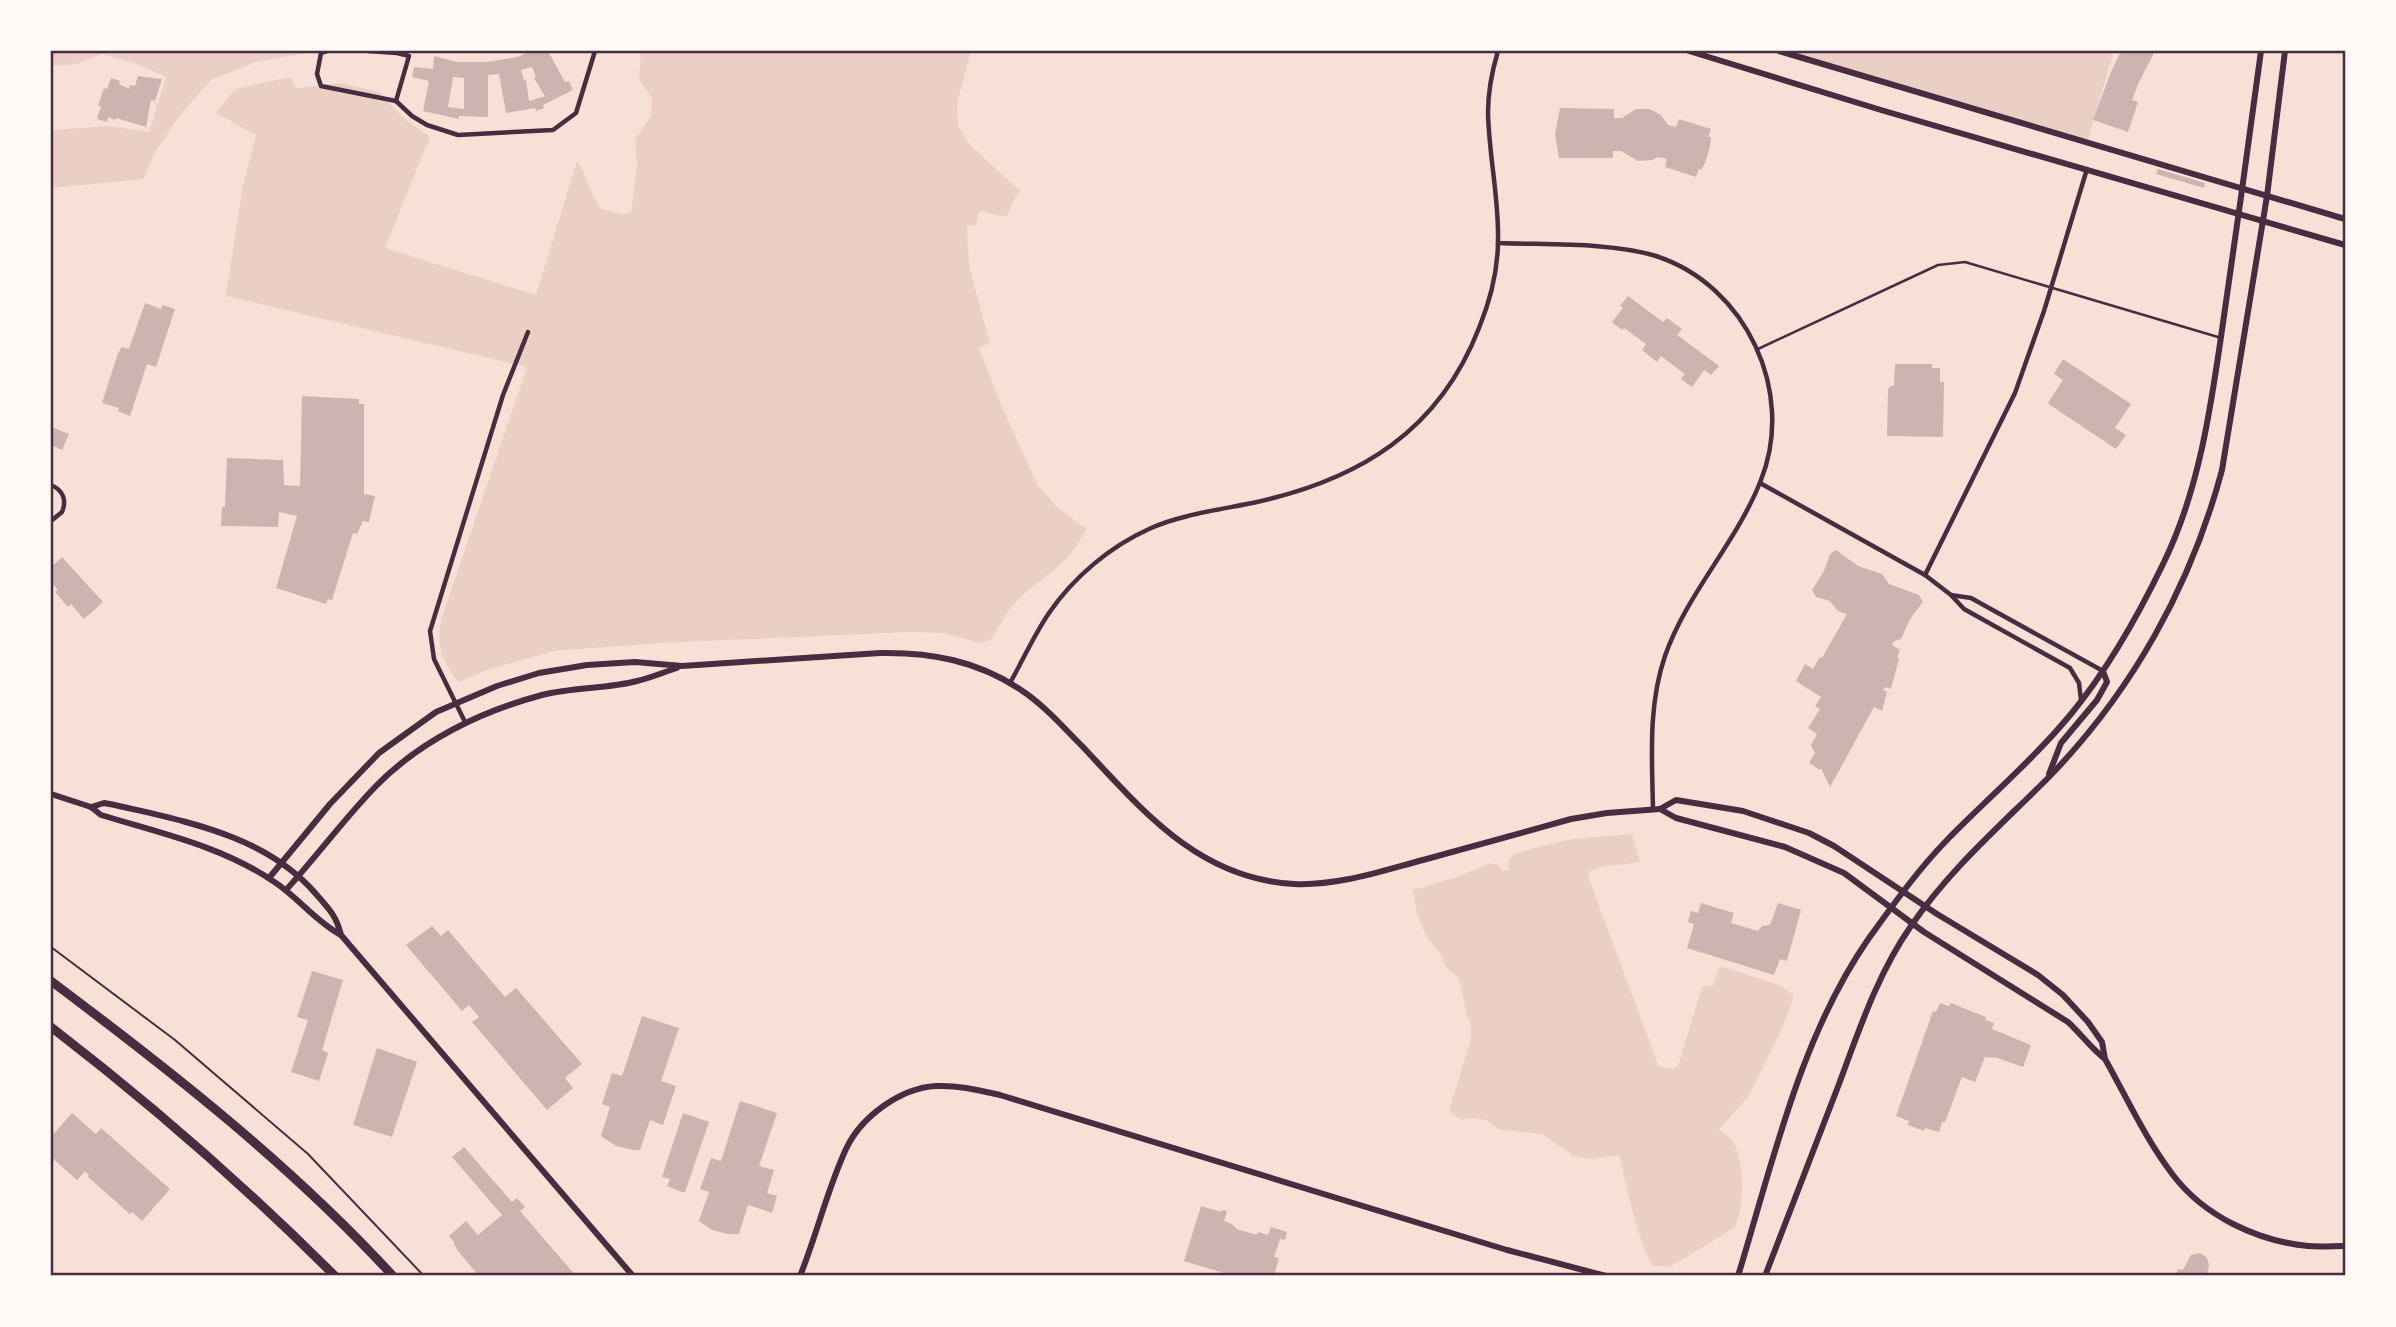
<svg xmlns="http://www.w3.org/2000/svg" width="2396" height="1327" font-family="'Work Sans',sans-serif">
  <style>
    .green { fill: #ebcfc5 }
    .building { fill: #ccb4b1; fill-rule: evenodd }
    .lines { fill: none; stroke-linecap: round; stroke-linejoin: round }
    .path { stroke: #4a2c40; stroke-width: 2 }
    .service { stroke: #4a2c40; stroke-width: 2.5 }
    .minor { stroke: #4a2c40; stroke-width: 4.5 }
    .tertiary { stroke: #4a2c40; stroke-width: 6 }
    .secondary { stroke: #4a2c40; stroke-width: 6 }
    .motorway { stroke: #4a2c40; stroke-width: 9 }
    .neatline { fill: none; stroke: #4a2c40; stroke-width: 2.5 }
  </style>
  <rect width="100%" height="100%" fill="#f7e1d7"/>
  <g class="green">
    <polygon points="51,51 319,51 255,62 211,80 180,115 154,154 144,179 52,188 51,130 108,126 149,132 166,77 137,64 102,54 76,64 51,66"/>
    <path d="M641,51H971L957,104L958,126L970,145L1020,191L1013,201L1007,217L979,211L976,225L967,226L969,266L990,343L979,348L1002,407L1038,486L1058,508L1086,528C1071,565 1041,576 1015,603C1004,614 1000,628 990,640L979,643L943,633L910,632L660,643L554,651L490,669L458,682C442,659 436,649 441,620L527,367L226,296L242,190L256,135L216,113L235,89L290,77L296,88L340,83L379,92L405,119L430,137L385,248L536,295L577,161C588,177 589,191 600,208L623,215L631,212L637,166L635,140L651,116L652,98L639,79Z"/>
    <polygon points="1779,51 2114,51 2087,143"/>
    <path d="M1632,834L1640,862L1600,867L1590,871L1588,876L1659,1067L1672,1069L1678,1066L1702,987L1713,985L1720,966L1782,986L1794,996L1783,1026L1754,1086L1748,1097L1719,1129C1723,1133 1729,1136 1732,1140C1745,1158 1745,1210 1734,1228L1670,1267L1652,1265C1634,1228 1629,1194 1619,1155L1591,1159L1574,1156L1542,1134L1500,1130L1488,1121L1473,1118L1462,1120L1449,1111L1471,1039V1025L1466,1011L1459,978L1447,969L1440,953L1428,939L1417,915L1413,890L1463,875L1490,863L1499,865L1503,871L1509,870V860L1514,854L1542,846L1572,839Z"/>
  </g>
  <g class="building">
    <path d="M531,51H548L565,82L569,81L573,90L543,105L544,108L536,111L535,108L506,113L499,74L488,75V117L459,116V119L423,111L429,81L412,77L414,67L433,69L434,56L457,62H486L517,57ZM532,67L536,77L534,78L545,96L529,101L526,80H524L521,70ZM453,77L464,78V109L448,107Z"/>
    <polygon points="2121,51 2155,51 2138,84 2132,100 2138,102 2128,132 2093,120 2111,72"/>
    <polygon points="138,76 162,79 155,101 151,100 146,127 116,118 115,120 108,117 107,122 97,119 101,106 98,106 104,88 107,89 111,78 120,81 119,84 129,89 130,85 135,86"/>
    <polygon points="1560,108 1614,109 1614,118 1622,118 1636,109 1649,109 1661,115 1668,125 1676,127 1679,119 1711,129 1708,137 1711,137 1710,146 1705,163 1701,170 1699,169 1696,177 1665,167 1667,159 1658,157 1652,160 1638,161 1621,151 1613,151 1613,158 1559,158 1555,134"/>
    <polygon points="2158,169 2205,183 2204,188 2156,174"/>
    <polygon points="1628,296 1663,322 1667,318 1682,329 1677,335 1719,366 1711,375 1704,370 1692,387 1681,379 1685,374 1661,356 1657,362 1642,350 1646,344 1624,328 1622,330 1612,322 1623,308 1620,306"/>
    <polygon points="145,303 161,309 163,305 175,309 156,367 147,364 130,416 118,411 119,408 102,403 118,353 122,347 129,349"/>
    <polygon points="2063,359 2131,404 2115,428 2126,435 2116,449 2050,405 2048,403 2063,380 2054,374"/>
    <polygon points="1895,364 1932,364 1932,368 1940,368 1940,382 1944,382 1943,437 1887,436 1888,390 1890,386 1894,386"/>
    <polygon points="302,396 359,399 359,404 364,404 364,494 375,496 369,522 363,521 357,534 353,533 332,600 328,599 326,604 276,588 297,516 279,512 278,527 221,526 222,507 225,507 227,458 283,460 284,485 300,486"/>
    <polygon points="51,427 69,434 62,450 53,446 51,452"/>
    <polygon points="1836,550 1858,566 1882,574 1889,584 1919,595 1923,602 1910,619 1901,639 1894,641 1892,645 1900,650 1897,657 1899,659 1891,689 1885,687 1883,690 1887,692 1882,711 1874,707 1830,787 1821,768 1820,770 1809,763 1815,753 1811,745 1817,734 1808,728 1820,709 1815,706 1821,697 1796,681 1805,664 1813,669 1820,657 1822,658 1847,614 1838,611 1830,601 1816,597 1812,590 1824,571 1830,554"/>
    <polygon points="62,557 103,602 84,619 71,604 68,607 55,592 58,590 51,582 51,567"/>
    <polygon points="1701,903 1734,913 1731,923 1758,931 1762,926 1770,925 1778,903 1801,910 1787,961 1780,959 1774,975 1687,948 1694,924 1688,922 1691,911 1698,913"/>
    <polygon points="432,926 441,936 448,930 505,997 516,988 582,1064 565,1078 573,1088 547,1110 472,1022 479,1017 469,1005 462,1011 406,945"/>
    <polygon points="312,971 343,980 322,1050 328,1053 319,1081 291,1072 308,1020 297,1017"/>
    <polygon points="1940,1003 1949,1006 1951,1003 1986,1017 1985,1020 1994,1023 1992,1029 2031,1045 2023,1067 1997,1058 1985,1057 1975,1082 1962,1077 1945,1122 1942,1122 1939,1132 1925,1128 1924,1131 1908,1125 1909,1121 1896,1116 1933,1011 1936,1012"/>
    <polygon points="642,1016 679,1028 661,1081 676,1086 663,1125 650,1120 640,1150 633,1150 616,1146 601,1136 610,1107 602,1104 612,1073 622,1076"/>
    <polygon points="377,1048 417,1062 392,1137 353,1125"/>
    <polygon points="740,1101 777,1113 759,1166 774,1170 767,1193 777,1196 772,1213 748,1205 739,1234 728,1234 712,1230 699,1221 709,1192 700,1189 711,1158 721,1161"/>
    <polygon points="72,1113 96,1134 101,1128 170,1189 142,1221 132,1212 130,1214 88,1177 89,1175 85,1171 77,1180 51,1157 51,1137"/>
    <polygon points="683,1113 709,1122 685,1192 682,1192 667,1186 670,1179 662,1177"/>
    <polygon points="464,1147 512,1202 517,1198 525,1207 520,1211 576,1276 479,1276 458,1251 454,1244 455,1243 449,1236 466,1221 478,1235 502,1215 452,1157"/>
    <polygon points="1201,1206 1221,1212 1221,1210 1227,1211 1224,1221 1232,1224 1237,1229 1257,1235 1258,1232 1268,1235 1271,1227 1287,1232 1285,1240 1280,1239 1274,1257 1279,1258 1274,1276 1234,1276 1184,1261"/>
    <polygon points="2199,1253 2205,1256 2208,1260 2209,1266 2206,1276 2176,1276 2178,1269 2183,1270 2191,1255"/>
  </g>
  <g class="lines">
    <polyline class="path" points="51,947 175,1040 308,1154 424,1276"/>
    <polyline class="service" points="1758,349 1938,265 1965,262 2218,337"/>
    <g class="minor">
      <polyline points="327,51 321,53 317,74 321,86 396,101 409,56 397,53 368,51"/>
      <polyline points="396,101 412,116 427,125 458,135 553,130 576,113 595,51"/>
      <path d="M1498,243C1547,245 1610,242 1656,256C1746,285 1796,392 1761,480C1737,542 1687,593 1665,656C1648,705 1652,758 1653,809"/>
      <polyline points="1760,483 1925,575 1951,595 1964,609 2070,668 2079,683 2081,700"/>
      <path d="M51,485C63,490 67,500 62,512L51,521"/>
      <polyline points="1925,575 2015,393 2044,311 2087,169"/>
      <polyline points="1951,595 1971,598 2103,671"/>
      <path d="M1010,683C1023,660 1034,635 1049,613C1073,578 1109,547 1149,529C1178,515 1224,509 1257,502C1360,479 1439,431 1479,328C1490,301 1498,269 1498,240C1499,198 1489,156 1488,113C1488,92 1492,71 1498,51"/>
      <polyline points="465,722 434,659 430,631 503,395 528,332"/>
    </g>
    <g class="tertiary">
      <path d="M51,794L91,807L101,815C160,833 221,846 273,881C298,897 315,921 341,935L633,1276"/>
      <path d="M91,807L104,803L115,805C187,822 265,835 316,894C329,909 336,915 341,935"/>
      <path d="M1660,809L1676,818L1785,847L1844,873L1924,932L2068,1022C2081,1034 2091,1048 2105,1059"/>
      <path d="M269,878L330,804L379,753L436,712L497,686L539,673L587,665L635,662L682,666L880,653C931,652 978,661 1021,690C1044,705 1063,727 1083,747C1143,811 1199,879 1294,884C1338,886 1381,871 1423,860C1473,846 1522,833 1571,819L1607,813L1660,809L1676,800L1743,811L1809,833L1834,846L1937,914L2038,975L2063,995L2088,1022L2102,1042L2105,1059C2127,1098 2146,1140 2173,1175C2204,1216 2257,1241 2308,1246C2320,1247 2333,1246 2345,1246"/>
      <path d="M286,890C317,856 344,819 376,786C421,740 482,711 542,695C574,687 607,689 637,681C651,678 664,672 677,668"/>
      <path d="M800,1276C817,1234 827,1190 846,1149C861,1117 900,1088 936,1086C958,1085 978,1090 1000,1095L1507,1250L1606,1276"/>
    </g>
    <g class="secondary">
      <polyline points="1689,51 1881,110 2345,245"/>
      <polyline points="1779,51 2345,219"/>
      <polyline points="2049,774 2061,743 2097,700 2107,682 2103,671"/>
      <path d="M1738,1276C1773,1162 1800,1037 1869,938C1893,905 1917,871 1946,841C1987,799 2033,760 2071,714C2109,668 2138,616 2164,562C2201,486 2212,399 2224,316C2237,228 2249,139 2261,51"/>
      <path d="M1765,1276C1790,1212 1814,1148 1839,1084C1859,1030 1878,973 1911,926C1949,870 2000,826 2047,779C2132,692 2191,586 2222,470L2267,196L2285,51"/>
    </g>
    <g class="motorway">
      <path d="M51,981C171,1071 291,1165 393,1276"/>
      <path d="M51,1027C151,1104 246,1187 335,1276"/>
    </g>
  </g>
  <rect width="2396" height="1327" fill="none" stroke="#fffaf5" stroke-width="105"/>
  <rect x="52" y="52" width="2292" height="1222" class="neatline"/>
</svg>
